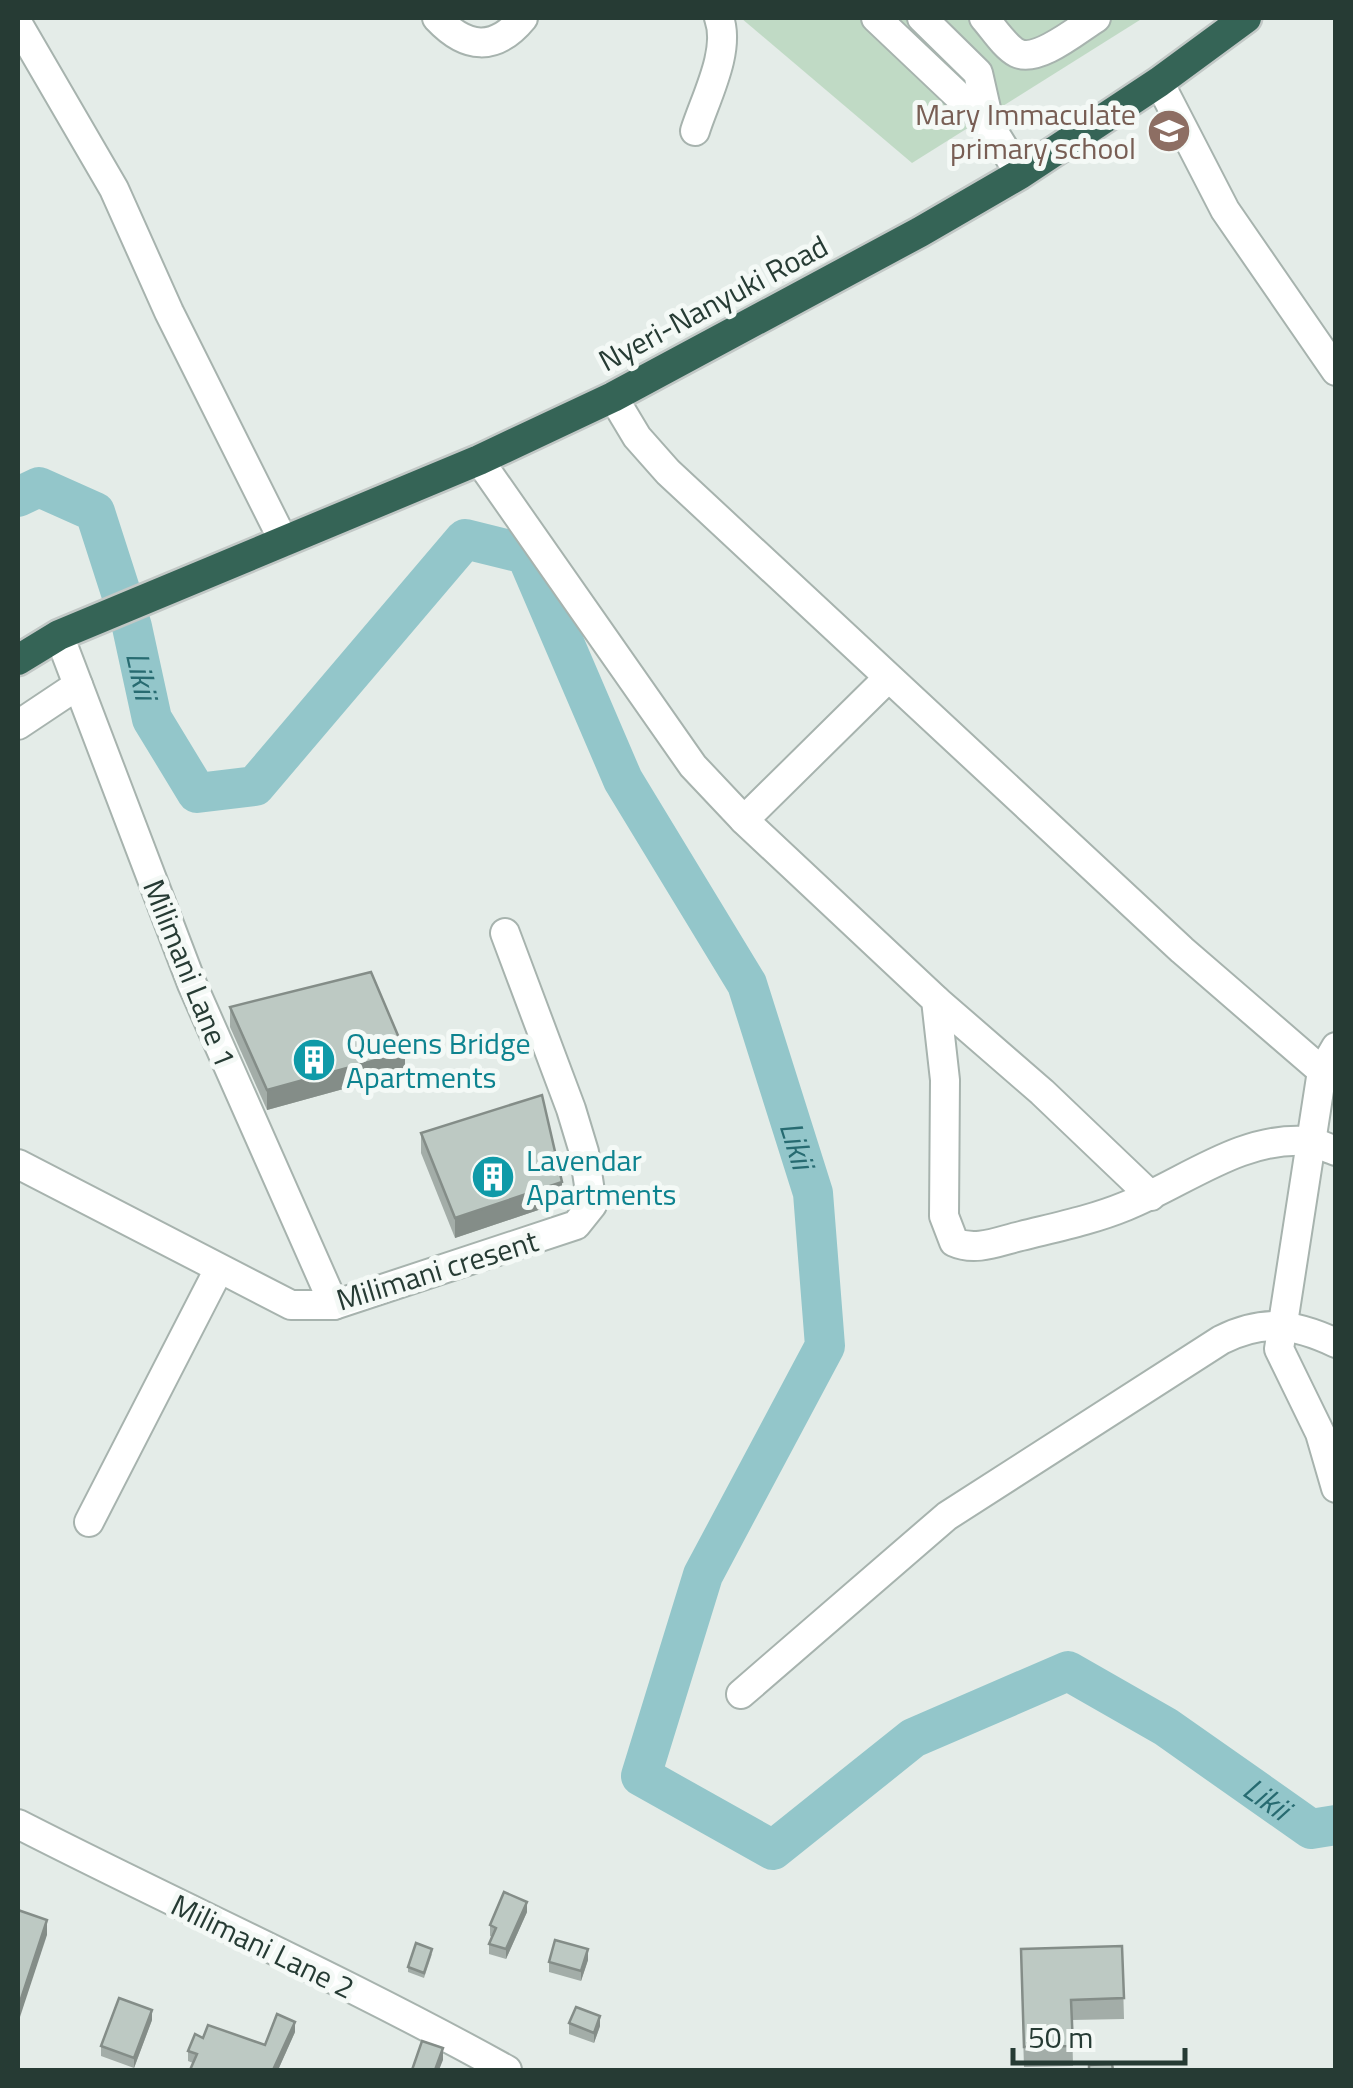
<svg xmlns="http://www.w3.org/2000/svg" width="1353" height="2088" font-family="'Titillium Web',sans-serif">
  <style>
    .green { fill: #c0dac5 }
    .lines { fill: none; stroke-linecap: round; stroke-linejoin: round }
    .river { stroke: #93c6ca; stroke-width: 40 }
    .minor-casing { stroke: #a7b3ae; stroke-width: 32 }
    .highway-casing { stroke: #c2c8c6; stroke-width: 35 }
    .minor { stroke: #fff; stroke-width: 28 }
    .highway { stroke: #356456; stroke-width: 30 }
    .wall { fill: #a3ada8 }
    .shaded-wall { fill: #848d88 }
    .building { fill: #bdc9c3; stroke: #848d88; stroke-width: 2.5 }
    .labels { text-anchor: middle; dominant-baseline: central; stroke-width: 10; stroke-linejoin: round; paint-order: stroke }
    .education-label { font-size: 30px; fill: #785e54; stroke: #f4f9f6; text-anchor: end }
    .street-label { font-size: 30px; fill: #263b34; stroke: #f4f9f6 }
    .culture-label { font-size: 30px; fill: #0d838f; stroke: #f4f9f6; text-anchor: start }
    .water-label { font-size: 32px; font-style: italic; fill: #276b71; stroke: #f4f9f6 }
  </style>
  <rect width="100%" height="100%" fill="#e4ece8"/>
  <polygon class="green" points="741,18 1143,18 912,163"/>
  <g class="lines">
    <path class="river" id="s1" d="M18,497L39,487L95,512L132,627L152,719L197,793L255,786L465,539L526,554L623,780L747,984L813,1193L825,1346L703,1575L641,1776L773,1850L913,1738L1068,1671L1166,1727L1311,1829L1336,1825"/>
    <g class="minor-casing">
      <g id="minor">
        <path d="M437,18C466,49 495,52 523,18"/>
        <polyline points="876,18 990,126 1020,174"/>
        <polyline points="922,18 978,73 990,126"/>
        <path d="M984,18C993,28 1005,47 1017,53C1038,63 1078,29 1096,18"/>
        <polyline points="18,24 114,189 169,312 284,542"/>
        <polyline points="1159,82 1225,210 1336,371"/>
        <path d="M695,131C705,99 731,51 719,18"/>
        <polyline points="613,397 637,437 668,472 1182,950 1322,1071"/>
        <path d="M479,460L693,766L744,820L936,1000L945,1080L944,1216L954,1242C976,1252 999,1241 1021,1236C1057,1227 1092,1220 1126,1206C1184,1183 1241,1136 1307,1141C1316,1142 1327,1148 1336,1151"/>
        <polyline points="59,635 192,984 334,1305"/>
        <polyline points="18,725 78,685"/>
        <polyline points="744,820 888,678"/>
        <polyline points="936,1000 1042,1092 1151,1196"/>
        <polyline points="1336,1047 1322,1071 1279,1349 1320,1433 1336,1488"/>
        <polyline points="18,1164 291,1305 334,1305 576,1225 592,1205 584,1152 571,1109 505,933"/>
        <polyline points="89,1522 219,1269"/>
        <path d="M741,1694L947,1516L1221,1340C1263,1319 1293,1323 1336,1343"/>
        <path d="M18,1824C180,1907 347,1981 507,2070"/>
      </g>
    </g>
    <g class="highway-casing">
      <polyline id="highway" points="18,660 59,635 479,460 613,397 920,232 1020,174 1159,82 1246,18"/>
    </g>
    <use href="#minor" class="minor"/>
    <use href="#highway" class="highway"/>
  </g>
  <g class="wall">
    <polygon points="230,1007 405,1072 267,1110 230,1027"/>
    <polygon points="421,1133 562,1202 455,1238 421,1153"/>
    <polygon points="527,1912 506,1959 489,1954 489,1944 492,1937 490,1936 490,1925"/>
    <polygon points="1122,1946 1124,2019 1072,2020 1073,2066 1024,2067 1021,1969"/>
    <polygon points="432,1954 424,1978 408,1972 408,1967"/>
    <polygon points="588,1960 581,1981 549,1972 549,1962"/>
    <polygon points="152,2020 134,2068 101,2056 101,2046"/>
    <polygon points="569,2023 600,2026 594,2043 569,2034"/>
    <polygon points="295,2032 278,2070 190,2070 193,2063 188,2061 188,2051 203,2038 265,2045"/>
  </g>
  <g class="shaded-wall">
    <polygon points="405,1052 405,1072 267,1110 267,1090"/>
    <polygon points="562,1182 562,1202 455,1238 455,1218"/>
    <polygon points="527,1902 527,1912 506,1959 506,1949"/>
    <polygon points="47,1920 47,1935 18,2023 18,2008"/>
    <polygon points="588,1949 588,1960 581,1981 581,1971"/>
    <polygon points="152,2010 152,2020 134,2068 134,2058"/>
    <polygon points="600,2016 600,2026 594,2043 594,2033"/>
    <polygon points="295,2022 295,2032 278,2070 273,2070"/>
    <polygon points="443,2048 443,2060 439,2070 435,2070"/>
  </g>
  <g class="building">
    <polygon points="371,972 405,1052 267,1090 230,1007"/>
    <polygon points="542,1095 562,1182 455,1218 421,1133"/>
    <polygon points="504,1892 527,1902 506,1949 489,1944 496,1928 490,1925"/>
    <polygon points="18,1910 47,1920 18,2008"/>
    <polygon points="555,1940 588,1949 581,1971 549,1962"/>
    <polygon points="416,1943 432,1949 424,1973 408,1967"/>
    <polygon points="1122,1946 1124,1998 1071,2000 1073,2046 1024,2047 1021,1949"/>
    <polygon points="119,1998 152,2010 134,2058 101,2046"/>
    <polygon points="576,2007 600,2016 594,2033 569,2023"/>
    <polygon points="277,2014 295,2022 273,2070 190,2070 197,2054 188,2051 195,2034 203,2038 208,2025 265,2045"/>
    <polygon points="422,2041 443,2048 435,2070 412,2070"/>
    <polygon points="1112,2064 1113,2070 1089,2070 1089,2065"/>
  </g>
  <defs>
    <g id="school-disc" transform="scale(2.25)"><circle r="9.5" fill="#8d6e63" stroke="#f4f9f6"/><path d="M0-5L7-2L0 1L-7-2ZM-4 1L0 2.5L4 1V4Q0 6-4 4Z" fill="#fff"/></g>
    <g id="building-disc" transform="scale(2.25)"><circle r="9.5" fill="#0f9aa8" stroke="#f4f9f6"/><path d="M-4-6H4V6H1V3H-1V6H-4ZM-2.5-4.3h1.7v1.8h-1.7ZM.8-4.3h1.7v1.8H.8ZM-2.5-1h1.7V.8h-1.7ZM.8-1h1.7V.8H.8Z" fill="#fff"/></g>
  </defs>
  <g fill-rule="evenodd">
    <use href="#school-disc" x="1169" y="131"/>
    <use href="#building-disc" x="314" y="1060"/>
    <use href="#building-disc" x="493" y="1177"/>
  </g>
  <g class="labels">
    <g class="education-label">
      <text x="1136" y="114">Mary Immaculate<tspan x="1136" dy="34">primary school</tspan></text>
    </g>
    <g class="street-label">
      <text transform="translate(713 303) rotate(-28)">Nyeri-Nanyuki Road</text>
      <text transform="translate(190 973) rotate(68)">Milimani Lane 1</text>
      <text transform="translate(437 1270) rotate(-17)">Milimani cresent</text>
      <text transform="translate(263 1946) rotate(26)">Milimani Lane 2</text>
    </g>
    <g class="culture-label">
      <text x="346" y="1043">Queens Bridge<tspan x="346" dy="34">Apartments</tspan></text>
      <text x="526" y="1160">Lavendar<tspan x="526" dy="34">Apartments</tspan></text>
    </g>
    <g class="water-label">
      <text stroke="none"><textPath href="#s1" startOffset="255">Likii</textPath></text>
      <text stroke="none"><textPath href="#s1" startOffset="1485">Likii</textPath></text>
      <text stroke="none"><textPath href="#s1" startOffset="2895">Likii</textPath></text>
    </g>
  </g>
  <rect width="1353" height="2088" fill="none" stroke="#263b34" stroke-width="40"/>
  <path d="M1013 2048v15h172v-15" fill="none" stroke="#263b34" stroke-width="5"/>
  <text x="1028" y="2048" font-size="30" fill="#263b34" stroke="#f4f9f6" stroke-width="8" paint-order="stroke">50 m</text>
</svg>
